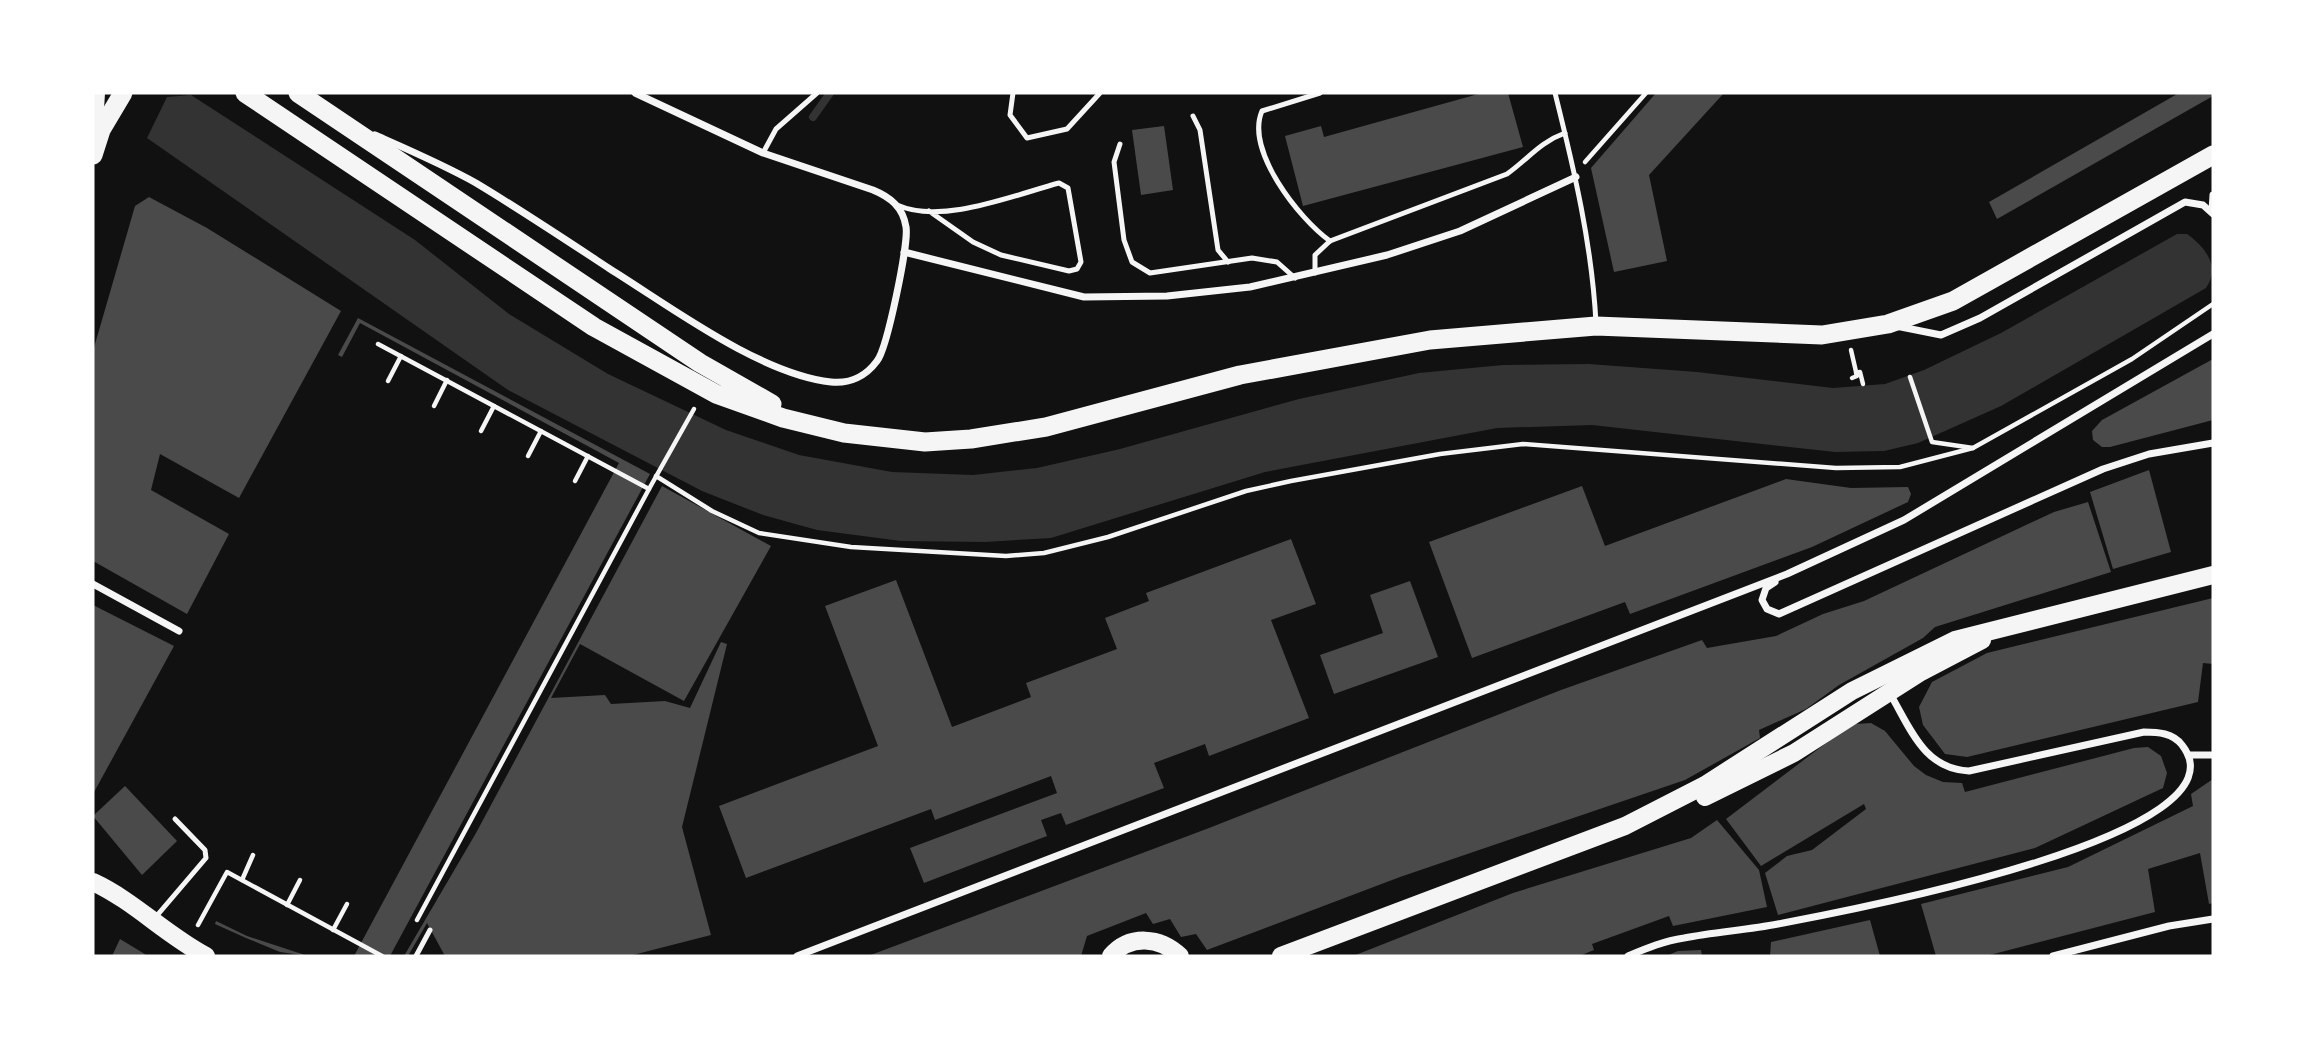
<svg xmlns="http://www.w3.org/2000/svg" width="2306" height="1049" font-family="'Source Sans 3',sans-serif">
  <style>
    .water { fill: #333 }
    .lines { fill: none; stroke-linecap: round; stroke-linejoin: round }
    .stream { stroke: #333; stroke-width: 8 }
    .building { fill: #4a4a4a }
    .path { stroke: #f5f5f5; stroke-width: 4.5 }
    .service { stroke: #f5f5f5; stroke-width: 5 }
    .minor { stroke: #f5f5f5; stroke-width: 7 }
    .primary { stroke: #f5f5f5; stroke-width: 18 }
    .trunk { stroke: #f5f5f5; stroke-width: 19 }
  </style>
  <rect width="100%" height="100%" fill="#111"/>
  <path class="water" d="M191,95L415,240L509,314L608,374L726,430L799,455L892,472L973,475L1037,468L1120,449L1299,399L1419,373L1503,365L1589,364L1697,372L1833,388L1885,384L1924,370L2001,333L2177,234H2187C2205,247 2221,266 2206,288L2001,406L1918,443L1884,451L1835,452L1592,425L1497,428L1265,472L1051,538L985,542L901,541L817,530L763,515L702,491L508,390L147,138L167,97Z"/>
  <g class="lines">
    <polyline class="stream" points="813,117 830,93"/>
  </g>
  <g class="building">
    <polygon points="1482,93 1508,93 1523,147 1303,206 1285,136 1321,126 1324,137"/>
    <polygon points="1656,93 1724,93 1649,175 1667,261 1614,272 1591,168"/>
    <polygon points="2179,93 2213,93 2213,96 1997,219 1989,202"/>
    <polygon points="1164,126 1173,190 1141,195 1132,130"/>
    <polygon points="149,197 207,228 341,311 239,498 160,454 151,490 229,534 187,614 93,561 93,351 135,206"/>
    <polygon points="358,318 650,474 390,956 354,956 619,463 360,323 342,357 338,355"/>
    <polygon points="2213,359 2213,420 2110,447 2102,447 2093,440 2092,431 2102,420"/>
    <polygon points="2149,470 2171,552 2113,569 2090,492"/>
    <polygon points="1786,479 1851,488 1908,487 1911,494 1908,502 1812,547 1630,614 1625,602 1472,658 1429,542 1582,486 1605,546"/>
    <polygon points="662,486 771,546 684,701 580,644 551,698 605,695 611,704 665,701 690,708 721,642 727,644 682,827 711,935 629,956 445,956 427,923 408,956 404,956 476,833"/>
    <polygon points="2088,502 2111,572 1935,627 1923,638 1839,685 1806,709 1759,730 1760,738 1685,780 1400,877 1207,950 1196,934 1181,937 1170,919 1153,924 1146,913 1087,936 1081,956 868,956 1209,828 1561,690 1702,640 1707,648 1776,636 1823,614 1864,601 2054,512"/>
    <polygon points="1291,539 1316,604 1271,620 1309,718 1209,756 1205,744 1154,763 1164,788 1066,825 1061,813 1041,820 1047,836 924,883 910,848 1057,793 1051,776 935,820 931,809 746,878 719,806 878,746 825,606 896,580 952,727 1031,697 1026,683 1117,649 1105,618 1149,601 1146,593"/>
    <polygon points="1410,581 1438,657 1334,694 1320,655 1383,633 1370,595"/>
    <polygon points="2213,598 2213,664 2203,663 2198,702 1967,757 1945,754 1923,725 1919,707 1932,682 1987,653"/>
    <polygon points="93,605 174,646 93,794"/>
    <polygon points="1871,723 1885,731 1914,766 1926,775 1943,782 1962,783 1965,792 2134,748 2148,747 2161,756 2167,773 2163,788 2035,848 1778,915 1765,873 1787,856 1812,850 1866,809 1864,804 1761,866 1726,819 1838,734 1856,724"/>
    <polygon points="2213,779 2213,903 2209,904 2200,853 2148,869 2155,912 1986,956 1936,956 1921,904 2068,867 2193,806 2191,794"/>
    <polygon points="125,786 177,841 142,875 93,816"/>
    <polygon points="1717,820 1759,870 1767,907 1673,926 1669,916 1592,944 1594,950 1579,956 1353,956 1513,893 1691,838"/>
    <polygon points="1870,920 1880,956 1770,956 1771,942"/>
    <polygon points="216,921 247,936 308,956 280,952 246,938 215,924"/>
    <polygon points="120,939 148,956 112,956"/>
    <polygon points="1701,950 1702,956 1666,956 1678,951"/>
  </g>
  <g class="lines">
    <g class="path">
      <polyline points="1585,162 1646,93"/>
      <polyline points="378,344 649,489 417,920"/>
      <polyline points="1851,350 1857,376 1852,378"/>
      <polyline points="1856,373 1860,372 1863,384"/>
      <polyline points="1910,377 1932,442 1973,448 2132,359 2213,304"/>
      <polyline points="388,381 401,356"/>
      <polyline points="434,406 447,380"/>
      <polyline points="481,431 494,406"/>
      <polyline points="528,456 541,431"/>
      <polyline points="656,476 712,511 759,533 851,547 1006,556 1044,553 1108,537 1246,491 1291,481 1440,454 1523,444 1836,468 1900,467 1973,448"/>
      <polyline points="575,481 588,456"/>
      <polyline points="649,489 694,409"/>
      <polyline points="242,880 253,855"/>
      <polyline points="287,905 300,880"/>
      <polyline points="198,925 227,872 382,956"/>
      <polyline points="333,930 347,904"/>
    </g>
    <g class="service">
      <polyline points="1013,93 1010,115 1027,138 1067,129 1100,93"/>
      <path d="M1320,93L1262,111C1245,150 1299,219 1330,241"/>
      <path d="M1555,93C1574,169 1592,245 1596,323"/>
      <polyline points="1193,116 1200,130 1218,250 1228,262"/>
      <polyline points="1120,144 1114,162 1124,240 1132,262 1150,273 1252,258 1277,262 1295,278"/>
      <polyline points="763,153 776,129 817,93"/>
      <path d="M897,205C942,225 1014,195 1059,183L1068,188L1081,262L1077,269L1069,271L1001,255L973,242L929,211"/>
      <path d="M1315,273V255L1330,241L1507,174C1528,159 1540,142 1565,133"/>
      <polyline points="154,919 206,858 205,850 175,819"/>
      <polyline points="416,956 430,930"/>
    </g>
    <g class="minor">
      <path d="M375,135C409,150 444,165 476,183C521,210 566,240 610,269C671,307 760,374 831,382C850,384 866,376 877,361C887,349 909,243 906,227C903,207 890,197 873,190L763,153L635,93"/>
      <polyline points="2212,211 2213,195"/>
      <polyline points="904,252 1084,297 1167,296 1250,287 1387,255 1460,231 1576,177"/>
      <polyline points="1896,326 1941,335 1980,318 2185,202 2203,205 2213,214"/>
      <polyline points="1775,582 1766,588 1762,600 1767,609 1779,614 2103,469 2149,454 2213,443"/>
      <polyline points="93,584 179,631"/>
      <polyline points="2188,755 2213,755"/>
      <polyline points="797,956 1787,574 1904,520 2213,334"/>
      <path d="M1628,956C1647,948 1664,941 1684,938C1715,932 1747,930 1778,924C1830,914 2255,837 2182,745C2173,733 2158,732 2144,732L1969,771C1923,769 1910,727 1889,692"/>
      <polyline points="2053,956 2169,926 2213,919"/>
    </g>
    <g class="primary">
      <polyline points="93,141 96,93"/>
      <polyline points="1705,797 1794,753 1921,672 1982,640"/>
      <path d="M93,882C134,901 166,935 206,956"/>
      <path d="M1111,956C1130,934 1160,937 1180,956"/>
      <polyline points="1281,956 1625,826 1705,785 1852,691 1955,640 2213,575"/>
    </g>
    <g class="trunk">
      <polyline points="245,93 594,327 716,394 783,418 844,433 925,442 971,439 1046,427 1240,375 1430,340 1596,326 1822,335 1888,324 1953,301 2213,155"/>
      <polyline points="298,93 700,363 772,404"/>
      <polyline points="93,155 101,130 123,93"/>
    </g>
  </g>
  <rect width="2306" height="1049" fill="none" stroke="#ffffff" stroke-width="189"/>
</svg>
